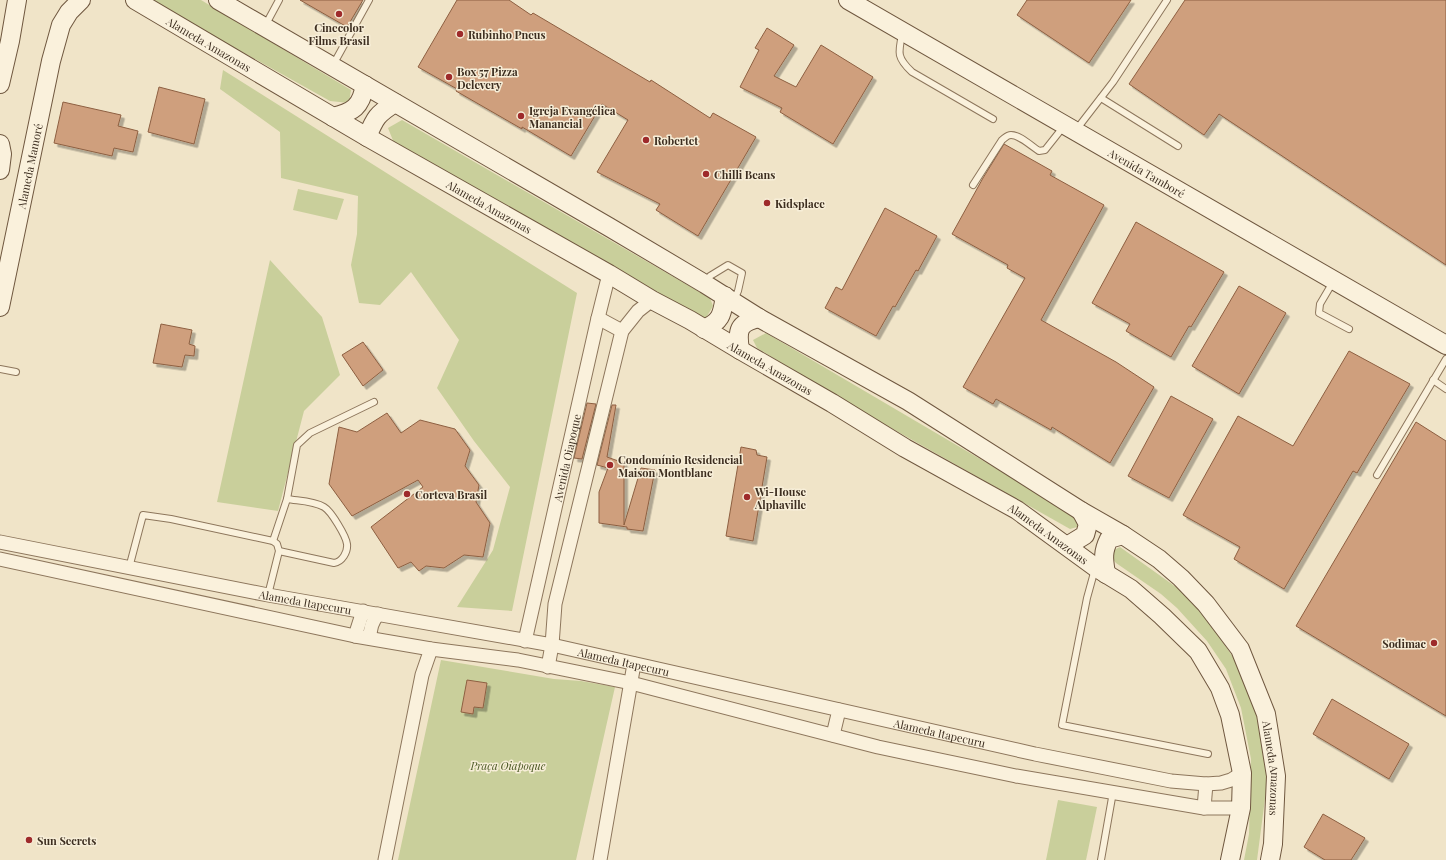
<svg xmlns="http://www.w3.org/2000/svg" width="1446" height="860" font-family="'Playfair Display',serif">
  <style>
    .green { fill: #c9cf9b }
    .building { fill: #cf9f7d; stroke: #8d5f41; filter: url(#shadow) }
    .lines { fill: none; stroke-linecap: round; stroke-linejoin: round }
    .lane-casing { stroke: #8d765c; stroke-width: 8 }
    .street-casing { stroke: #8d765c; stroke-width: 15 }
    .secondary-casing { stroke: #6f573f; stroke-width: 20 }
    .lane { stroke: #faf1dc; stroke-width: 6 }
    .street { stroke: #faf1dc; stroke-width: 13 }
    .secondary { stroke: #faf1dc; stroke-width: 18 }
    .poi-dot { fill: #9e2a2b; stroke: #f7eed8; stroke-width: 1.5 }
    .labels { text-anchor: middle; dominant-baseline: central; stroke-width: 3; stroke-linejoin: round; paint-order: stroke }
    .poi-label { font-size: 11px; font-weight: bold; fill: #3d2e20; stroke: #f7eed8; text-anchor: start }
    .street-label { font-size: 11px; fill: #3d2e20; stroke: #f7eed8 }
    .park-label { font-size: 11px; font-style: italic; fill: #4d5a26; stroke: #f7eed8 }
  </style>
  <defs>
    <filter id="shadow"><feDropShadow dx="3.5" dy="3.5" stdDeviation="0" flood-color="#0004"/></filter>
  </defs>
  <rect width="100%" height="100%" fill="#f0e4c8"/>
  <g class="green">
    <polygon points="149,0 201,0 351,90 349,103 330,101"/>
    <polygon points="223,70 577,293 512,611 457,607 493,550 510,487 474,441 437,388 459,340 411,272 380,305 359,303 351,265 357,234 358,196 281,178 280,132 220,89"/>
    <polygon points="402,120 710,298 713,306 706,318 695,316 394,143 388,128"/>
    <polygon points="298,189 344,199 337,220 293,210"/>
    <polygon points="270,260 322,317 340,375 304,411 278,511 217,502"/>
    <polygon points="766,333 1079,517 1084,525 1070,529 838,398 757,348 753,340"/>
    <polygon points="1120,547 1183,592 1205,616 1235,660 1251,697 1258,720 1267,773 1266,791 1257,860 1244,860 1249,834 1251,759 1241,708 1226,669 1207,641 1177,608 1161,594 1116,563 1111,557 1112,551"/>
    <polygon points="441,660 554,679 581,681 615,687 576,860 398,860"/>
    <polygon points="1058,800 1097,807 1086,860 1046,860"/>
  </g>
  <g class="building">
    <polygon points="300,0 363,0 347,27"/>
    <polygon points="457,0 509,0 531,15 533,13 650,82 651,80 710,118 713,113 756,137 698,236 656,210 660,204 597,172 628,120 602,104 571,156 522,127 522,129 456,91 457,89 418,67"/>
    <polygon points="1027,0 1131,0 1089,63 1017,15"/>
    <polygon points="1185,0 1446,0 1446,265 1219,114 1204,135 1129,84"/>
    <polygon points="767,28 794,45 774,76 796,87 821,45 873,77 833,144 780,112 782,108 740,87 759,50 755,48"/>
    <polygon points="159,87 205,99 194,144 148,132"/>
    <polygon points="63,102 121,115 118,126 138,131 133,152 114,148 112,156 54,143"/>
    <polygon points="1004,144 1052,171 1050,175 1104,205 1041,320 1116,362 1154,387 1110,463 1052,427 1051,430 996,399 993,404 963,387 1025,278 1007,268 1008,265 952,234 983,178"/>
    <polygon points="885,208 937,236 918,271 916,270 895,307 893,306 876,336 825,308 836,287 842,290"/>
    <polygon points="1136,222 1224,272 1191,327 1189,326 1171,357 1126,331 1130,324 1092,303"/>
    <polygon points="1239,286 1286,313 1239,394 1192,366"/>
    <polygon points="161,324 192,330 189,344 195,346 194,356 185,355 182,367 153,363"/>
    <polygon points="363,342 383,370 363,386 342,355"/>
    <polygon points="1349,351 1410,384 1357,473 1353,471 1284,589 1234,559 1240,547 1183,515 1238,416 1293,446"/>
    <polygon points="1171,396 1213,419 1169,498 1128,476"/>
    <polygon points="587,403 596,404 582,459 574,458"/>
    <polygon points="612,405 616,405 607,457 624,463 624,525 641,468 655,470 643,531 627,529 627,527 599,523 599,492 608,468 597,465"/>
    <polygon points="387,413 401,433 420,420 455,429 470,450 465,466 479,485 476,502 490,523 483,557 464,555 444,568 426,566 419,571 411,562 398,568 371,527 423,487 418,480 352,516 329,484 339,427 357,432"/>
    <polygon points="1416,422 1446,441 1446,716 1296,626"/>
    <polygon points="741,447 756,450 757,455 767,457 753,541 726,536"/>
    <polygon points="467,680 487,683 483,708 474,707 473,714 461,712"/>
    <polygon points="1332,699 1409,744 1389,779 1313,734"/>
    <polygon points="1323,814 1365,838 1351,860 1325,860 1304,847"/>
  </g>
  <g class="lines">
    <g class="lane-casing">
      <g id="lane">
        <polyline points="265,26 279,0"/>
        <path d="M902,35C898,53 897,58 912,72L993,119"/>
        <polyline points="333,65 369,0"/>
        <polyline points="1101,98 1178,146"/>
        <polyline points="1076,130 1113,82 1167,0"/>
        <path d="M973,185L1002,140C1005,138 1007,135 1011,135C1020,135 1031,146 1039,151L1045,150L1064,126"/>
        <polyline points="706,282 710,276 728,265 742,273 738,291 734,300"/>
        <polyline points="1333,282 1320,304 1319,313 1349,329"/>
        <polyline points="0,369 16,372"/>
        <polyline points="1433,380 1446,389"/>
        <polyline points="1377,475 1446,359"/>
        <polyline points="273,541 287,499 297,445 310,433 374,402"/>
        <path d="M279,551L334,563C342,562 348,552 347,544C346,536 331,511 324,507C314,501 299,501 287,499"/>
        <polyline points="129,568 143,515 171,519 273,541 277,544 279,551 268,595"/>
        <polyline points="1095,569 1087,598 1062,725 1208,754"/>
        <polyline points="1101,860 1113,792"/>
      </g>
    </g>
    <g class="street-casing">
      <g id="street">
        <polyline points="598,318 622,331"/>
        <path id="s1" d="M0,542L268,595L552,645L1035,754L1171,781L1206,784L1221,783L1231,780L1242,773"/>
        <polyline points="0,559 355,636 431,649 518,660 631,683 878,747 1016,776 1204,808 1241,808"/>
        <polyline points="355,636 363,611"/>
        <path d="M370,638C370,628 372,622 378,614"/>
        <path id="s2" d="M525,641L598,318L609,274"/>
        <polyline points="548,667 552,645 555,604 622,331 638,311 652,300"/>
        <polyline points="833,735 839,710"/>
        <polyline points="1204,808 1206,784"/>
        <polyline points="385,860 422,675 431,649"/>
        <polyline points="600,860 634,664"/>
      </g>
    </g>
    <g class="secondary-casing">
      <g id="secondary">
        <path id="s3" d="M135,0L367,137L609,274L652,300L690,320L740,350L832,403L905,448L1017,510L1095,567L1131,589L1162,616L1198,651L1220,688L1230,715L1242,773L1241,808L1230,860"/>
        <path id="s4" d="M218,0L609,227L705,284L759,318L908,401L1081,511L1123,535L1159,559L1181,578L1206,604L1240,649L1266,714L1276,776L1273,844L1270,860"/>
        <path id="s5" d="M848,0L1446,345"/>
        <polyline points="0,84 10,41 17,0"/>
        <path d="M333,117C353,112 361,107 365,85"/>
        <path d="M367,137C375,118 377,114 395,103"/>
        <polyline points="0,144 2,154 0,170"/>
        <path id="s6" d="M0,307L51,61L61,25L69,12L81,0"/>
        <path d="M704,329C722,321 722,314 725,296"/>
        <path d="M740,350C737,330 738,323 759,318"/>
        <polyline points="1067,546 1085,535 1088,524 1081,511"/>
        <path d="M1106,574C1104,560 1102,553 1109,539L1123,535"/>
      </g>
    </g>
    <use href="#lane" class="lane"/>
    <use href="#street" class="street"/>
    <use href="#secondary" class="secondary"/>
  </g>
  <g class="poi-dot">
    <circle cx="339" cy="14" r="4"/>
    <circle cx="460" cy="34" r="4"/>
    <circle cx="449" cy="77" r="4"/>
    <circle cx="521" cy="116" r="4"/>
    <circle cx="646" cy="140" r="4"/>
    <circle cx="706" cy="174" r="4"/>
    <circle cx="767" cy="203" r="4"/>
    <circle cx="610" cy="465" r="4"/>
    <circle cx="407" cy="494" r="4"/>
    <circle cx="747" cy="497" r="4"/>
    <circle cx="1434" cy="643" r="4"/>
    <circle cx="29" cy="840" r="4"/>
  </g>
  <g class="labels">
    <g class="poi-label">
      <text x="339" y="27" text-anchor="middle">Cinecolor<tspan x="339" dy="13">Films Brasil</tspan></text>
      <text x="468" y="34">Rubinho Pneus</text>
      <text x="457" y="71">Box 57 Pizza<tspan x="457" dy="13">Delevery</tspan></text>
      <text x="529" y="110">Igreja Evangélica<tspan x="529" dy="13">Manancial</tspan></text>
      <text x="654" y="140">Robertet</text>
      <text x="714" y="174">Chilli Beans</text>
      <text x="775" y="203">Kidsplace</text>
      <text x="618" y="459">Condomínio Residencial<tspan x="618" dy="13">Maison Montblanc</tspan></text>
      <text x="755" y="491">Wi-House<tspan x="755" dy="13">Alphaville</tspan></text>
      <text x="415" y="494">Corteva Brasil</text>
      <text x="1426" y="643" text-anchor="end">Sodimac</text>
      <text x="37" y="840">Sun Secrets</text>
    </g>
    <g class="street-label">
      <text stroke="none"><textPath href="#s3" startOffset="86">Alameda Amazonas</textPath></text>
      <text stroke="none"><textPath href="#s6" startOffset="144">Alameda Mamoré</textPath></text>
      <text stroke="none"><textPath href="#s5" startOffset="345">Avenida Tamboré</textPath></text>
      <text stroke="none"><textPath href="#s3" startOffset="410">Alameda Amazonas</textPath></text>
      <text stroke="none"><textPath href="#s3" startOffset="734">Alameda Amazonas</textPath></text>
      <text stroke="none"><textPath href="#s2" startOffset="188">Avenida Oiapoque</textPath></text>
      <text stroke="none"><textPath href="#s3" startOffset="1058">Alameda Amazonas</textPath></text>
      <text stroke="none"><textPath href="#s1" startOffset="311">Alameda Itapecuru</textPath></text>
      <text stroke="none"><textPath href="#s1" startOffset="635">Alameda Itapecuru</textPath></text>
      <text stroke="none"><textPath href="#s1" startOffset="959">Alameda Itapecuru</textPath></text>
      <text stroke="none"><textPath href="#s4" startOffset="1341">Alameda Amazonas</textPath></text>
    </g>
    <g class="park-label">
      <text x="508" y="765">Praça Oiapoque</text>
    </g>
  </g>
</svg>
